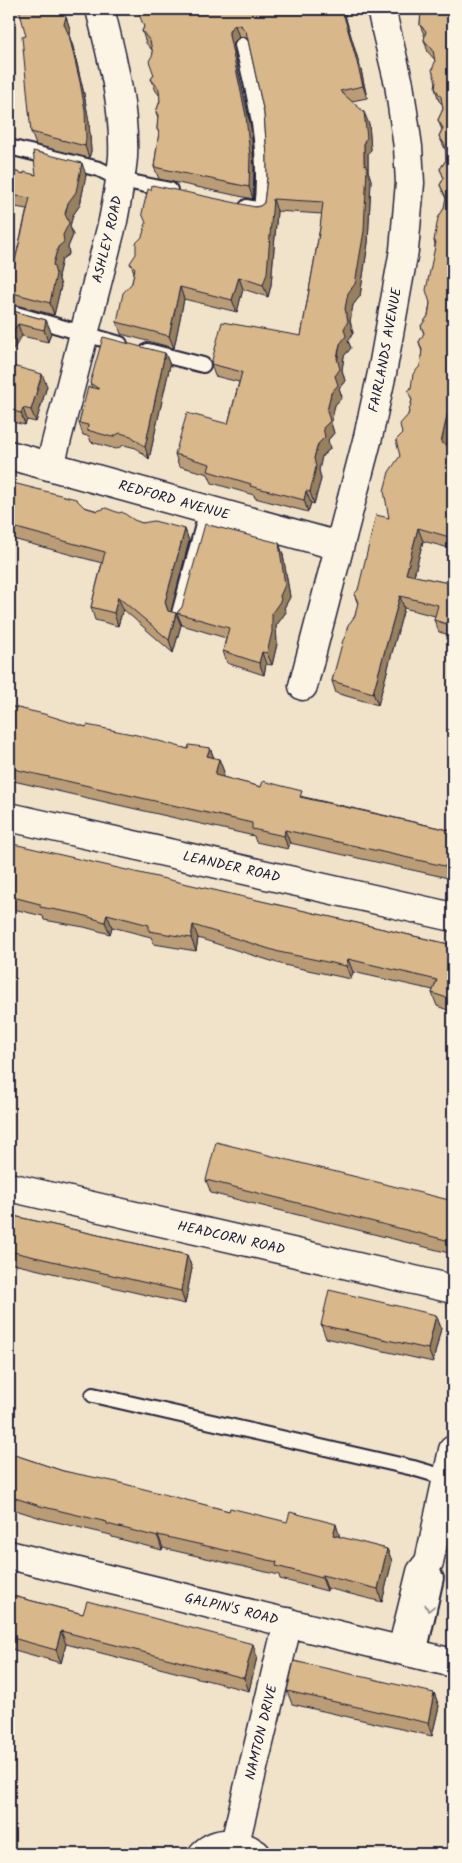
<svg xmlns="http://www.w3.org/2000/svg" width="462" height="1863" font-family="Kalam,sans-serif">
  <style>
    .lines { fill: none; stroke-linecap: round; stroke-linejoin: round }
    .service-casing { stroke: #22223b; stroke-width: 18 }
    .minor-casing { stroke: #22223b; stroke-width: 31 }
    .tertiary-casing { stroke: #22223b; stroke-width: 31 }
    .service { stroke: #fcf5e5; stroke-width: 14 }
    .minor { stroke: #fcf5e5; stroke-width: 28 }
    .tertiary { stroke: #fcf5e5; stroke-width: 28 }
    .wall { fill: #ba9d77; stroke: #22223b }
    .shaded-wall { fill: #978061; stroke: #22223b }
    .building { fill: #d8b78a; stroke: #22223b }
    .oneway { stroke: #9a9698 }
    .labels { text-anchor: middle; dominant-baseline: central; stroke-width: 5; stroke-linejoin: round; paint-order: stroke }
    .street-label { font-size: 14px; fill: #22223b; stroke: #fcf5e5 }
  </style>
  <rect width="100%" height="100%" fill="#f1e2ca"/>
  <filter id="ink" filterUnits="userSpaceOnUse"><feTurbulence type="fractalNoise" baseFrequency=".02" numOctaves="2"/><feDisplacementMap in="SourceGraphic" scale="10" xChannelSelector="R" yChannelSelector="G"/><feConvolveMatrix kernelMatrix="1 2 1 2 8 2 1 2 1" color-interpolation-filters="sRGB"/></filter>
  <g filter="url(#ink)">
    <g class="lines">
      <g class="service-casing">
        <g id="service">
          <path d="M242,45C256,99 268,153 261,210L247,207"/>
          <polyline points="9,147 99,169 121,180 170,190"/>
          <polyline points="9,312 120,344"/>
          <polyline points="148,351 203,365"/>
          <polyline points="178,617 207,510"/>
          <polyline points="93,1395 413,1468 447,1478"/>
          <polyline points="419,1654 436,1578 429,1562"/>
        </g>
      </g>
      <g class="minor-casing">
        <g id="minor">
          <path id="s1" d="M9,455L339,546"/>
          <path id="s2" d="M50,466L113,221C117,200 121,178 123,157C125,107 112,57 100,9"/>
          <path id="s3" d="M303,686L368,437L382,373L404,250L410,183L408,147L399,84L381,9"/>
          <path id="s4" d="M9,817L453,917"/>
          <path id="s5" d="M9,1187L453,1289"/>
          <polyline points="402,1650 421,1572 429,1562 453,1450"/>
          <path id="s6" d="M235,1843L288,1622"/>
          <path d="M203,1854C219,1839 240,1842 256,1854"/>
        </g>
      </g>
      <g class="tertiary-casing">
        <g id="tertiary">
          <path id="s7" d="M9,1555L453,1663"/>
        </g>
      </g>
      <use href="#service" class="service"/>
      <use href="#minor" class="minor"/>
      <use href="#tertiary" class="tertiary"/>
    </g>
    <g class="wall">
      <polygon points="141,9 343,9 361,70 367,98 352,101 369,124 371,150 368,153 368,171 371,180 368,243 360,296 353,305 350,321 353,333 348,341 351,348 344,356 342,370 345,381 339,388 342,397 335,405 331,423 334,433 328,440 330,449 322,456 319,470 321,479 314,504 311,503 308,512 255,498 254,495 212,483 208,474 179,466 175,454 228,424 239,382 215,376 211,364 301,336 320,228 322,214 277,211 271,285 268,297 243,289 237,312 184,299 174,348 121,334 117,322 132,283 134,272 130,263 255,207 260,206 264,203 267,178 267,156 264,113 248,40 245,37 239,37 234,42 233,47 251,128 254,168 253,199 159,179 154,167 159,133 157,129 158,118 156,112 160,101 160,96 156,91 151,79 154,75 153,54 152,50 146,43 142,31 144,27"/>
      <polygon points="419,9 453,9 453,419 447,445 453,447 453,549 423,541 414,576 453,584 453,636 439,632 434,620 435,616 404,608 378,705 336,693 332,681 345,637 355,616 358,604 354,594 358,590 389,518 400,456 402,434 408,415 412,400 411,388 420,366 422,352 419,342 424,334 421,326 428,316 430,303 435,244 434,241 444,208 446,199 440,185 444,178 440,169 446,160 446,151 439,136 442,130 438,120 443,109 443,105 439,101 435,88 436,82 435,62 435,60 428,52 424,40 425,37 420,25 421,10"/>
      <polygon points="64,15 66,17 70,29 69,35 73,47 84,94 89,122 91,151 89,158 36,145 31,132 26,36"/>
      <polygon points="9,170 24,174 36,175 86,175 80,205 73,215 70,226 73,235 68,247 69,254 62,259 58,276 61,286 54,315 12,304 9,295 9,286 27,209 9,206"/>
      <polygon points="9,310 46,320 51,332 48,342 22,336"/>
      <polygon points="165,353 170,365 149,459 136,448 124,445 116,449 91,442 89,436 83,435 79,423 92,388 90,383"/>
      <polygon points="9,365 47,386 36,422 27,420 25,425 9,421"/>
      <polygon points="9,482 84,507 142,523 185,529 189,541 170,612 176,613 181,625 173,653 123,609 118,626 95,620 91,607 102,563 9,538"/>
      <polygon points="279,543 283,555 290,597 284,608 286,612 276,626 277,644 272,665 266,664 264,675 227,663 223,651 226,638 182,625 177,613 182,607"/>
      <polygon points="9,706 86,727 188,749 210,748 214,758 219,759 224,772 222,777 261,787 304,797 453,831 453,879 290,843 288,849 256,842 254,836 9,780"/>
      <polygon points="9,844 453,945 453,1012 437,1006 432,993 433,990 353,972 351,979 284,965 198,938 196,951 154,944 151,937 112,927 110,934 84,927 44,920 43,916 9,908"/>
      <polygon points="206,1180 453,1201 453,1254 211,1193"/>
      <polygon points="9,1215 187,1255 192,1268 185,1304 9,1263"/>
      <polygon points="436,1315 441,1328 433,1362 326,1338 321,1325"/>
      <polygon points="9,1453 63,1471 387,1549 392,1561 382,1602 327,1588 327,1591 280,1579 279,1575 163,1548 162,1550 112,1537 111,1535 44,1519 9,1508"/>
      <polygon points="453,1592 453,1614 450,1606"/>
      <polygon points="9,1595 83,1614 257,1657 249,1691 66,1644 61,1663 11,1649 9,1643"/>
      <polygon points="287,1691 434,1693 439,1706 432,1736 292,1704"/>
    </g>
    <g class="shaded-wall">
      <polygon points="61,9 63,9 65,20 66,17 70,29 68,36 64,24"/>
      <polygon points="342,9 343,9 361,70 367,98 363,86"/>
      <polygon points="235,25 239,37 234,42 233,47 251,128 254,168 253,199 249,187 229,35 229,30"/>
      <polygon points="69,35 73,47 84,94 89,122 91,151 89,158 85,146"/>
      <polygon points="364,112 369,124 371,150 368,153 368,171 371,180 368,243 360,296 353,305 350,321 353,333 348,341 351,348 344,356 342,370 345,381 339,388 342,397 335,405 331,423 334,433 328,440 330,449 322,456 319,470 321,479 314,504 310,492 314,458 323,428 335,376 340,344 344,329 345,309 364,163"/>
      <polygon points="82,163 86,175 80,205 73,215 70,226 73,235 68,247 69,254 62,259 58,276 61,286 54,315 50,303 53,264 58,247 63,235 65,214 68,203"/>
      <polygon points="273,199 277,211 271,285 268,297 263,285"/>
      <polygon points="239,277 243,289 237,312 232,300"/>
      <polygon points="180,287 184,299 174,348 169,336"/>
      <polygon points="46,320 51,332 48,342 44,330"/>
      <polygon points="18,324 22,336 9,356 9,337"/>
      <polygon points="165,353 170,365 149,459 145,447"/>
      <polygon points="42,374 47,386 36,422 31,410"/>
      <polygon points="452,393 453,395 453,419 445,455 441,443"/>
      <polygon points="23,408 27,420 25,425 21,413"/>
      <polygon points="306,491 311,503 308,512 304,500"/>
      <polygon points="418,528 423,541 411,586 406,574"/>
      <polygon points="185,529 189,541 170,615 172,623 165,602"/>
      <polygon points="279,543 283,555 290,597 284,608 286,612 276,626 277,644 272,665 267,653 272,613 280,596"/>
      <polygon points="400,596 404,608 378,705 373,693"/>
      <polygon points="118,597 123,609 118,626 114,613"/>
      <polygon points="176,613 181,625 173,653 169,640"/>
      <polygon points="262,652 266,664 264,675 259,663"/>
      <polygon points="210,748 215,761 207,756"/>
      <polygon points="219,759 224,772 220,788 215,775"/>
      <polygon points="285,830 290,843 288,849 284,836"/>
      <polygon points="107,914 112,927 110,934 105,922"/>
      <polygon points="193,925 198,938 196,951 191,938"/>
      <polygon points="348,959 353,972 351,979 346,966"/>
      <polygon points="453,1229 453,1250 450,1241"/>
      <polygon points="187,1255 192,1268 185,1304 181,1291"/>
      <polygon points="436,1315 441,1328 433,1362 428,1349"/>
      <polygon points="336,1524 340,1537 333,1535"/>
      <polygon points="158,1535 163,1548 162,1550 158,1537"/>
      <polygon points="387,1549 392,1561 382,1602 378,1589"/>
      <polygon points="322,1575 327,1588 327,1591 322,1578"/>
      <polygon points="61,1631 66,1644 61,1663 56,1650"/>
      <polygon points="253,1644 257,1657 249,1691 244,1678"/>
      <polygon points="434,1693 439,1706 432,1736 428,1723"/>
    </g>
    <g class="building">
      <polygon points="19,9 61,9 62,13 66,17 64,24 69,35 80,82 85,110 86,139 85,146 31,132 22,37 26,36"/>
      <polygon points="141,9 342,9 356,58 363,86 340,91 364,112 367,138 364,141 364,163 367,168 364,231 355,284 348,293 345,309 348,321 344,329 346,336 340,344 337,358 340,369 335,376 338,385 331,393 327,411 330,421 323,428 325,437 318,444 314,458 316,467 310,492 306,491 304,500 250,486 251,484 208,471 210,464 175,454 187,413 228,424 242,372 211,364 222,322 301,336 320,228 323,202 273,199 267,273 263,285 239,277 232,300 180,287 169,336 117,322 123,293 132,283 135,268 130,263 136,254 136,243 142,237 146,223 142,213 148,189 151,190 152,185 255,207 260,206 264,203 267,178 267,156 264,113 246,31 240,25 235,25 229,30 229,35 246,116 250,156 249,187 154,167 159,132 157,129 158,115 156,112 160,101 159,89 151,79 154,75 149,61 153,54 150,41 142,31 144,27 139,14"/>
      <polygon points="421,9 453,9 453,393 452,393 441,443 453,447 453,538 418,528 406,574 453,584 453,626 434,620 438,605 400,596 373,693 332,681 343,640 345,637 348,625 355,616 358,602 354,594 358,590 376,515 389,518 384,491 389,472 400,456 396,440 402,434 400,424 408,415 412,400 408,391 411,388 413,374 420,366 422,350 419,342 424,333 421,326 428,316 430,303 426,290 436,242 434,241 438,218 444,208 446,197 440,185 444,178 440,169 446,160 445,145 439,136 443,128 438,120 443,109 441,97 435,88 436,82 432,70 435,62 433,50 424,40 426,31 420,25"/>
      <polygon points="33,151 82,163 76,192 68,203 65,214 69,223 63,235 64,242 58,247 53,264 56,274 50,303 9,292 9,286 30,198 9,195 9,170 24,174 24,172 36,175"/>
      <polygon points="9,310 46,320 44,330 18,324 9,337"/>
      <polygon points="103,337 165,353 145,447 131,436 120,433 112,437 87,430 88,425 79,423 88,387 99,389 90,383"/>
      <polygon points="9,365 42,374 31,410 23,408 21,413 9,410"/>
      <polygon points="9,482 76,499 84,507 97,511 106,508 119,513 122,512 134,520 142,523 154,521 185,529 165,602 168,611 176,613 169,640 118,597 114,613 91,607 105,552 9,526"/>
      <polygon points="205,524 279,543 285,585 280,596 281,600 272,613 272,632 267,653 262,652 259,663 223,651 229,628 177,613 182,607"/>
      <polygon points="9,706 44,714 86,727 87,725 137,735 188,749 189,745 210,748 207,756 219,759 215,775 261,787 263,781 302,791 300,797 453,831 453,868 285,830 284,836 252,829 252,823 9,768"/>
      <polygon points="9,843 453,945 453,1000 432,993 437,980 348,959 346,966 279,952 193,925 191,938 149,931 149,925 107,914 105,922 79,914 40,907 40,904 9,896"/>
      <polygon points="216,1142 453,1201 453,1229 450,1241 206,1180"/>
      <polygon points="9,1215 187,1255 181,1291 9,1251"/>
      <polygon points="329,1290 436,1315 428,1349 321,1325"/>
      <polygon points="9,1453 63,1471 117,1482 229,1511 230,1508 287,1522 290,1512 336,1524 333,1535 387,1549 378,1589 322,1575 322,1578 276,1566 277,1562 158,1535 158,1537 107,1524 107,1522 40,1506 9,1496"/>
      <polygon points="453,1592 453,1607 450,1606"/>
      <polygon points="9,1595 83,1614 87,1601 253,1644 244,1678 61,1631 56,1650 9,1637"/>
      <polygon points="294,1661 434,1693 428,1723 287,1691"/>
    </g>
    <defs><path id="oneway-chevron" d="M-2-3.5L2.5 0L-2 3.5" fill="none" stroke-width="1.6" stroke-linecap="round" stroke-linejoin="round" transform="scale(1.25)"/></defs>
    <use class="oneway" href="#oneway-chevron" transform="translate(429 1608) rotate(103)"/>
  </g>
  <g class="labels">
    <g class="street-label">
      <text stroke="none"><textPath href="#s2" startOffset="234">ASHLEY ROAD</textPath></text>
      <text stroke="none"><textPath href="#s3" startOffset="346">FAIRLANDS AVENUE</textPath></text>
      <text stroke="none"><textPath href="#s1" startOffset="171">REDFORD AVENUE</textPath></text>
      <text stroke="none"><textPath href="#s4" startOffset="228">LEANDER ROAD</textPath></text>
      <text stroke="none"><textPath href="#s5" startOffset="228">HEADCORN ROAD</textPath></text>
      <text stroke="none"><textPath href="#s7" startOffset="229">GALPIN'S ROAD</textPath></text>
      <text stroke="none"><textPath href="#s6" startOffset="114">NAMTON DRIVE</textPath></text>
    </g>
  </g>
  <rect width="462" height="1863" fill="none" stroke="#fcf5e5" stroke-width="30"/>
  <rect x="15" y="15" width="432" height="1833" fill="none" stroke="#22223b" stroke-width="2" filter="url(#ink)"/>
</svg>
